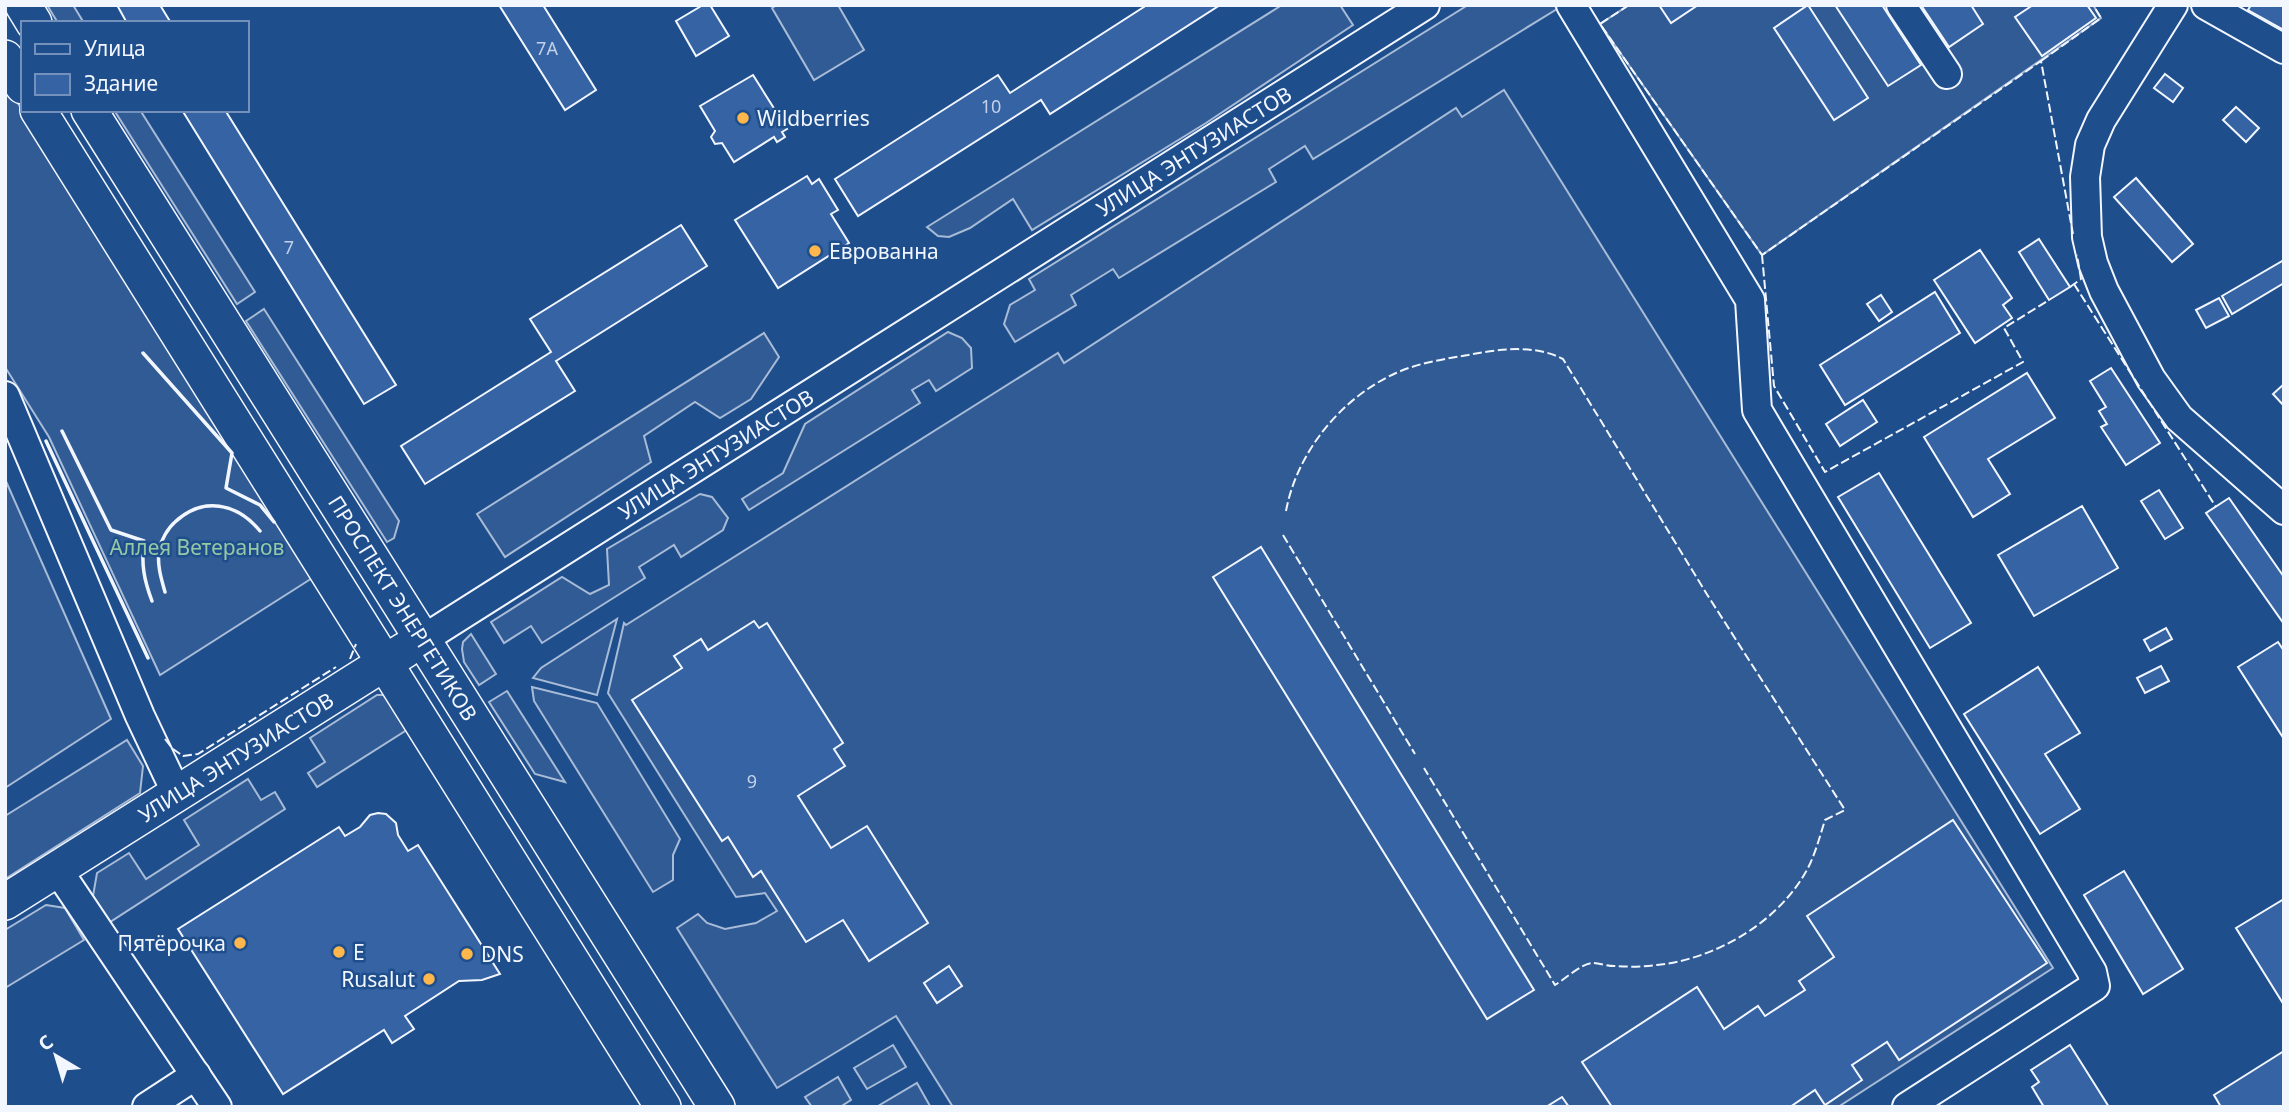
<svg xmlns="http://www.w3.org/2000/svg" width="2289" height="1112" font-family="'Noto Sans',sans-serif">
  <style>
    .built { fill: #305b95; stroke: #a8bbd7; stroke-width: 2 }
    .building { fill: #3563a3; stroke: #f2f6ff; stroke-width: 2 }
    .lines { fill: none; stroke-linecap: round; stroke-linejoin: round }
    .minor-casing { stroke: #f2f6ff; stroke-width: 32 }
    .major-casing { stroke: #f2f6ff; stroke-width: 38 }
    .minor { stroke: #1f4e8c; stroke-width: 28 }
    .major { stroke: #1f4e8c; stroke-width: 35 }
    .fence { stroke: #f2f6ff; stroke-width: 2; stroke-dasharray: 9 3.5; stroke-linecap: butt }
    .wall { stroke: #f2f6ff; stroke-width: 3.5 }
    .poi-dot { fill: #ffb74d; stroke: #1f4e8c; stroke-width: 2.5 }
    .labels { text-anchor: middle; dominant-baseline: central; stroke-width: 5; stroke-linejoin: round; paint-order: stroke }
    .number-label { font-size: 18px; fill: #c3d1e8 }
    .poi-label { font-size: 21px; fill: #f2f6ff; stroke: #1f4e8c; text-anchor: start }
    .street-label { font-size: 21px; fill: #f2f6ff; stroke: #1f4e8c }
    .park-label { font-size: 21px; fill: #97c8a6; stroke: #1f4e8c }
  </style>
  <rect width="100%" height="100%" fill="#1f4e8c"/>
  <g class="built">
    <polygon points="47,5 73,5 84,23 58,23"/>
    <polygon points="777,5 838,5 864,50 814,80 772,8"/>
    <polygon points="1282,5 1340,5 1353,25 1206,123 1032,230 1013,199 970,228 949,237 938,236 927,227"/>
    <polygon points="1468,5 1554,5 1557,9 1313,159 1305,146 1269,169 1276,182 1119,278 1113,269 1071,295 1076,305 1015,342 1004,324 1010,305 1035,290 1029,279"/>
    <polygon points="1629,5 2093,5 2101,18 1762,255 1600,24"/>
    <polygon points="5,83 317,575 160,675 49,437 5,367"/>
    <polygon points="1504,90 2053,968 1838,1107 953,1107 896,1016 777,1088 677,928 698,914 707,923 725,929 756,923 777,911 765,893 736,897 608,693 624,623 626,625 1058,353 1064,363 1456,108 1462,117"/>
    <polygon points="114,110 140,110 255,292 237,304"/>
    <polygon points="264,309 399,521 394,538 387,542 246,321"/>
    <polygon points="948,332 962,338 971,348 972,368 936,391 929,380 912,390 920,403 749,510 742,499 783,473 805,424"/>
    <polygon points="764,333 779,357 751,399 720,418 695,402 644,436 651,462 505,557 477,514"/>
    <polygon points="5,479 111,719 5,788"/>
    <polygon points="700,494 712,497 728,518 723,530 681,557 674,545 639,567 645,578 542,643 531,626 504,643 491,622 562,577 590,594 609,585 607,549"/>
    <polygon points="617,619 597,695 533,678 541,668"/>
    <polygon points="471,634 496,674 479,685 464,662 462,649 463,642"/>
    <polygon points="532,687 597,703 680,839 673,855 673,880 653,892 534,701"/>
    <polygon points="507,691 565,782 535,774 489,702"/>
    <polygon points="377,695 386,695 413,726 317,787 308,773 325,762 310,738"/>
    <polygon points="127,740 143,766 140,793 5,879 5,816"/>
    <polygon points="248,779 261,800 275,792 285,809 110,922 93,896 97,873 129,853 146,879 199,845 184,820"/>
    <polygon points="46,905 65,908 84,940 5,988 5,930"/>
    <polygon points="893,1045 906,1067 867,1089 854,1068"/>
    <polygon points="838,1077 851,1100 840,1107 812,1107 805,1097"/>
    <polygon points="917,1083 930,1106 878,1107 878,1106"/>
  </g>
  <g class="building">
    <polygon points="117,5 160,5 171,23 127,23"/>
    <polygon points="499,5 543,5 596,90 565,110"/>
    <polygon points="703,5 710,5 729,36 696,56 676,21"/>
    <polygon points="1147,5 1220,5 1050,114 1041,100 858,216 835,179 998,75 1010,93"/>
    <polygon points="1659,5 1698,5 1671,23"/>
    <polygon points="1808,5 1868,98 1834,120 1774,28"/>
    <polygon points="1835,5 1882,5 1921,65 1888,86"/>
    <polygon points="1921,5 1971,5 1983,24 1949,47"/>
    <polygon points="2033,5 2087,5 2096,18 2042,56 2015,17"/>
    <polygon points="2251,5 2284,5 2284,30 2248,10"/>
    <polygon points="2165,74 2183,88 2173,102 2154,88"/>
    <polygon points="753,75 787,129 782,132 785,137 777,142 774,137 734,162 722,143 715,144 711,137 715,131 700,106"/>
    <polygon points="2236,107 2259,128 2246,142 2223,120"/>
    <polygon points="182,110 225,110 396,385 364,404"/>
    <polygon points="807,176 812,184 819,179 838,210 831,214 849,243 778,288 735,220"/>
    <polygon points="2136,178 2193,244 2172,262 2114,197"/>
    <polygon points="681,225 707,266 556,361 575,391 425,484 401,446 551,352 530,319"/>
    <polygon points="2039,239 2070,287 2049,300 2019,252"/>
    <polygon points="1980,250 2012,298 2003,305 2012,318 1975,343 1934,280"/>
    <polygon points="2284,260 2284,283 2232,314 2222,296"/>
    <polygon points="1935,292 1960,333 1845,405 1820,365"/>
    <polygon points="1881,295 1892,312 1879,321 1867,304"/>
    <polygon points="2219,298 2229,316 2206,328 2196,310"/>
    <polygon points="2111,368 2160,443 2126,465 2101,427 2107,424 2099,411 2106,407 2090,381"/>
    <polygon points="2027,373 2055,418 1988,459 2010,494 1973,517 1924,437"/>
    <polygon points="2284,384 2284,406 2273,394"/>
    <polygon points="1863,400 1877,422 1840,446 1826,424"/>
    <polygon points="1879,473 1971,623 1930,648 1838,497"/>
    <polygon points="2159,490 2183,528 2165,539 2141,501"/>
    <polygon points="2229,498 2284,577 2284,624 2206,513"/>
    <polygon points="2082,506 2118,568 2034,616 1998,555"/>
    <polygon points="1261,547 1534,990 1487,1019 1213,577"/>
    <polygon points="754,621 759,628 767,623 843,743 834,749 845,766 798,796 831,848 867,826 928,923 869,961 843,920 806,942 761,871 753,877 728,837 722,841 632,700 682,668 674,656 701,639 708,650"/>
    <polygon points="2166,628 2172,639 2150,651 2144,640"/>
    <polygon points="2278,642 2284,651 2284,739 2238,667"/>
    <polygon points="2161,666 2169,681 2145,693 2137,678"/>
    <polygon points="2038,667 2080,733 2045,754 2080,809 2040,834 1964,714"/>
    <polygon points="378,813 386,814 396,823 398,835 408,851 418,845 500,974 482,980 459,981 405,1016 414,1029 392,1043 384,1030 283,1094 178,929 339,827 345,836 360,827 370,815"/>
    <polygon points="1953,820 2047,963 1899,1060 1887,1042 1852,1065 1862,1080 1825,1105 1815,1090 1790,1107 1612,1107 1582,1062 1697,987 1724,1029 1758,1006 1765,1016 1805,990 1799,981 1834,957 1807,916"/>
    <polygon points="2124,871 2183,969 2143,994 2084,895"/>
    <polygon points="2284,899 2284,1005 2236,928"/>
    <polygon points="949,966 962,986 937,1003 924,983"/>
    <polygon points="2070,1045 2109,1107 2044,1107 2032,1087 2039,1082 2031,1070"/>
    <polygon points="2284,1051 2284,1107 2221,1107 2214,1095"/>
    <polygon points="1562,1097 1569,1107 1546,1107"/>
  </g>
  <g class="lines">
    <g class="minor-casing">
      <g id="minor">
        <polyline points="1571,5 1750,300 1757,410 2092,972 2095,986 1907,1107"/>
        <polyline points="1901,5 1947,74"/>
        <polyline points="2173,5 2101,120 2090,145 2085,177 2087,237 2093,263 2104,291 2151,379 2179,418 2284,510"/>
        <polyline points="2206,5 2284,49"/>
        <polyline points="5,396 140,716 177,794"/>
        <polyline points="422,640 1425,5"/>
        <polyline points="57,869 217,1107"/>
        <polyline points="147,1107 196,1075"/>
      </g>
    </g>
    <g class="major-casing">
      <g id="major">
        <polyline points="23,5 34,23"/>
        <polyline points="5,58 23,86"/>
        <polyline points="38,110 663,1107"/>
        <polyline points="89,110 717,1107"/>
        <polyline points="5,902 405,650"/>
      </g>
    </g>
    <use href="#minor" class="minor"/>
    <use href="#major" class="major"/>
    <g class="fence">
      <polyline points="1629,5 1600,24 1762,255 2041,61 2073,234"/>
      <polyline points="2041,61 2101,18 2093,5"/>
      <polyline points="1762,255 1774,386 1825,472 2023,362 2004,328 2049,300"/>
      <polyline points="2074,284 2216,507"/>
      <polyline points="2070,287 2081,279 2077,255"/>
      <path d="M1286,511C1297,452 1341,398 1396,373C1418,363 1444,359 1468,355C1499,349 1534,344 1563,359L1708,596L1845,810L1825,820C1819,839 1814,859 1804,875C1774,925 1714,959 1657,965C1643,967 1628,967 1614,966C1607,966 1599,963 1592,963C1581,964 1565,979 1555,985L1424,768"/>
      <polyline points="1283,535 1415,754"/>
      <polyline points="350,659 356,644"/>
      <polyline points="165,739 173,749 183,756 198,754 336,667"/>
    </g>
    <g class="wall">
      <polyline points="143,353 232,453 226,488 260,505 274,522"/>
      <path d="M62,431L111,530L144,541C141,564 144,580 152,601"/>
      <polyline points="46,441 148,658"/>
      <path d="M165,592C161,578 157,565 159,550C161,540 168,528 175,522C203,496 237,503 260,531"/>
    </g>
  </g>
  <g class="poi-dot">
    <circle cx="743" cy="118" r="7"/>
    <circle cx="815" cy="251" r="7"/>
    <circle cx="240" cy="943" r="7"/>
    <circle cx="339" cy="952" r="7"/>
    <circle cx="467" cy="954" r="7"/>
    <circle cx="429" cy="979" r="7"/>
  </g>
  <g class="labels">
    <g class="number-label">
      <text x="547" y="48">7А</text>
      <text x="991" y="106">10</text>
      <text x="289" y="247">7</text>
      <text x="752" y="781">9</text>
    </g>
    <g class="poi-label">
      <text x="757" y="118">Wildberries</text>
      <text x="829" y="251">Еврованна</text>
      <text x="226" y="943" text-anchor="end">Пятёрочка</text>
      <text x="353" y="952">Е</text>
      <text x="481" y="954">DNS</text>
      <text x="415" y="979" text-anchor="end">Rusalut</text>
    </g>
    <g class="street-label">
      <text transform="translate(1194 151) rotate(-32)">УЛИЦА ЭНТУЗИАСТОВ</text>
      <text transform="translate(716 454) rotate(-32)">УЛИЦА ЭНТУЗИАСТОВ</text>
      <text transform="translate(403 608) rotate(58)">ПРОСПЕКТ ЭНЕРГЕТИКОВ</text>
      <text transform="translate(236 757) rotate(-32)">УЛИЦА ЭНТУЗИАСТОВ</text>
    </g>
    <g class="park-label">
      <text x="197" y="547">Аллея Ветеранов</text>
    </g>
  </g>
  <rect width="2289" height="1112" fill="none" stroke="#f2f6ff" stroke-width="14"/>
  <rect x="21" y="21" width="228" height="91" fill="#1f4e8c" stroke="#7391ba" stroke-width="2"/>
  <rect x="35" y="44" width="35" height="10" fill="#1f4e8c" stroke="#7391ba" stroke-width="2"/>
  <text x="84" y="56" font-size="21" fill="#f2f6ff">Улица</text>
  <rect x="35" y="74" width="35" height="21" fill="#3563a3" stroke="#7391ba" stroke-width="2"/>
  <text x="84" y="91" font-size="21" fill="#f2f6ff">Здание</text>
  <g transform="translate(56 1056) rotate(322)" stroke="#1f4e8c" stroke-width="5" paint-order="stroke">
  <path d="M0-5L12 26L0 18L-12 26Z" fill="#f2f6ff"/>
  <text y="-10" font-size="19" font-weight="bold" text-anchor="middle" fill="#f2f6ff">С</text>
  </g>
</svg>
